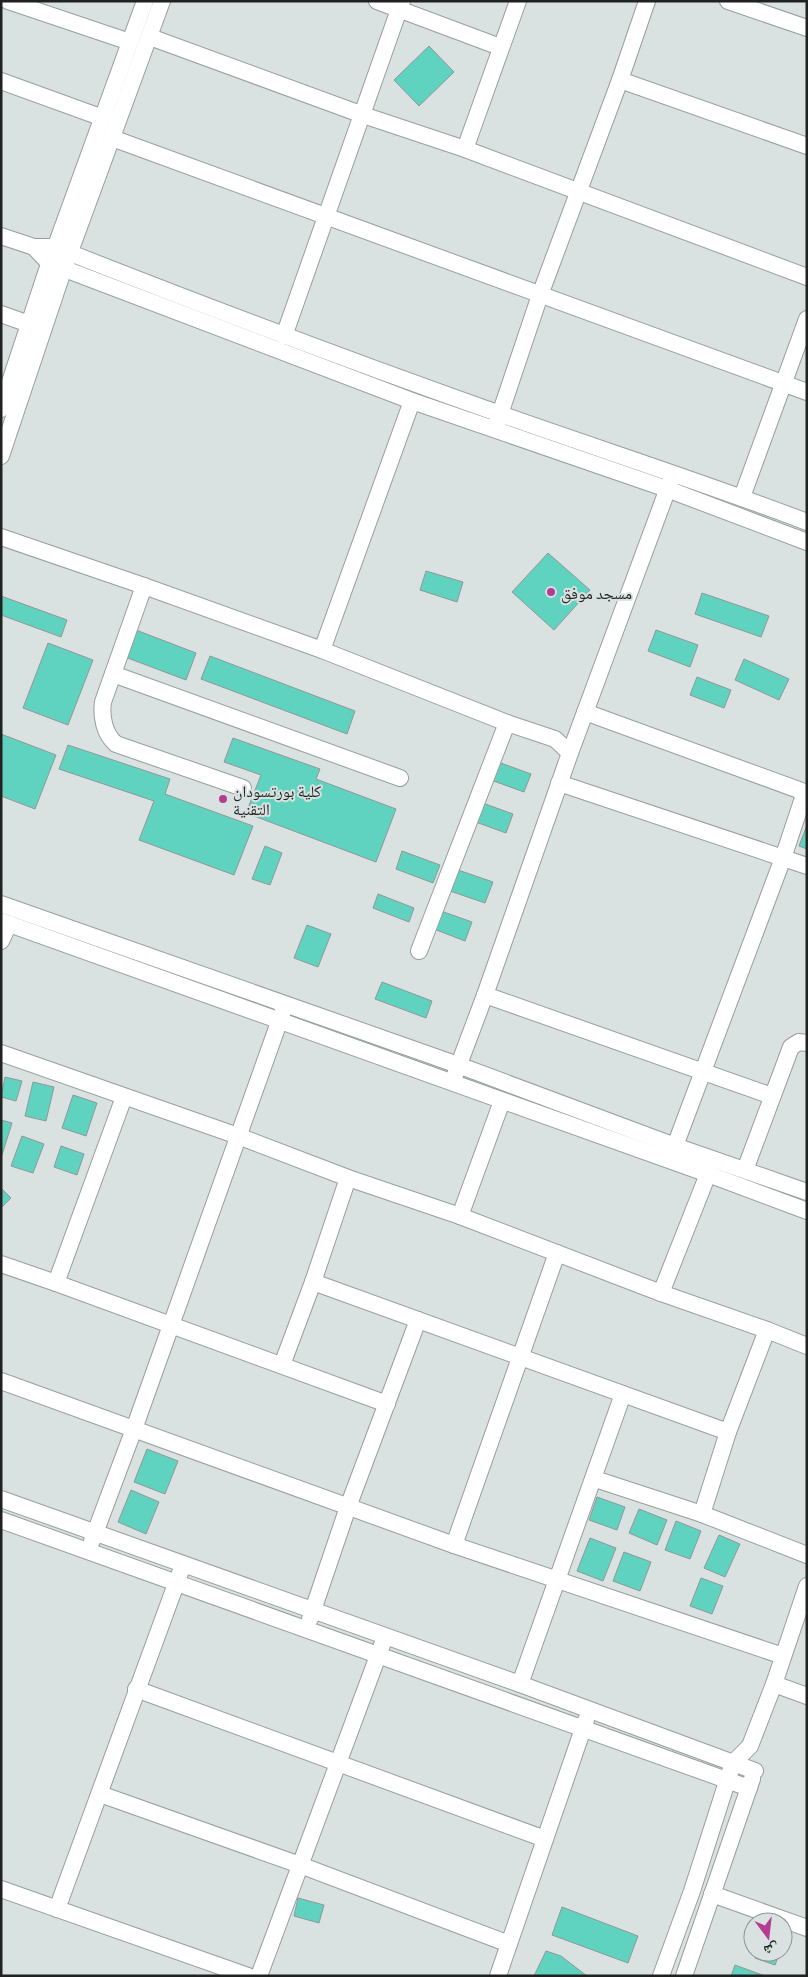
<svg xmlns="http://www.w3.org/2000/svg" width="808" height="1977" font-family="Barlow,'Noto Naskh Arabic',sans-serif">
  <style>
    .building { fill: #5fd3c0; stroke: #909896 }
    .lines { fill: none; stroke-linecap: round; stroke-linejoin: round }
    .minor-casing { stroke: #979f9d; stroke-width: 18 }
    .minor { stroke: #fff; stroke-width: 16 }
    .poi-dot { fill: #b53c90; stroke: #d9e2e0; stroke-width: 2 }
    .labels { text-anchor: middle; dominant-baseline: central; stroke-width: 4; stroke-linejoin: round; paint-order: stroke }
    .poi-label { font-size: 16px; fill: #1f2221; stroke: #d9e2e0; text-anchor: start }
  </style>
  <rect width="100%" height="100%" fill="#d9e2e0"/>
  <g class="building">
    <polygon points="429,46 454,72 419,106 394,80"/>
    <polygon points="548,553 590,590 554,630 512,592"/>
    <polygon points="426,571 463,582 457,602 420,590"/>
    <polygon points="702,593 769,616 761,637 695,614"/>
    <polygon points="1,596 67,620 61,637 1,615"/>
    <polygon points="136,630 196,653 186,680 125,657"/>
    <polygon points="656,630 698,645 690,667 648,651"/>
    <polygon points="48,643 93,660 68,725 23,708"/>
    <polygon points="210,656 355,711 347,734 201,679"/>
    <polygon points="744,659 789,679 779,700 735,680"/>
    <polygon points="697,677 731,690 724,708 690,695"/>
    <polygon points="1,734 56,755 35,809 1,796"/>
    <polygon points="233,738 320,769 316,779 396,809 376,862 246,813 261,775 224,762"/>
    <polygon points="68,745 170,779 165,794 253,826 234,875 139,840 154,801 59,769"/>
    <polygon points="498,762 531,774 524,792 491,780"/>
    <polygon points="480,802 513,814 506,833 473,821"/>
    <polygon points="807,825 807,849 799,846"/>
    <polygon points="265,846 282,853 270,885 252,879"/>
    <polygon points="402,851 440,865 433,883 396,869"/>
    <polygon points="458,870 493,882 485,903 450,891"/>
    <polygon points="378,894 414,908 409,922 373,908"/>
    <polygon points="441,911 472,922 465,941 434,929"/>
    <polygon points="307,925 331,934 318,967 294,958"/>
    <polygon points="382,982 432,1001 426,1018 375,999"/>
    <polygon points="5,1077 22,1081 16,1101 1,1097"/>
    <polygon points="33,1082 54,1087 46,1121 25,1116"/>
    <polygon points="73,1095 97,1103 86,1136 62,1128"/>
    <polygon points="1,1120 12,1123 1,1158"/>
    <polygon points="22,1136 44,1144 33,1173 11,1166"/>
    <polygon points="61,1146 84,1154 77,1175 54,1167"/>
    <polygon points="1,1188 11,1198 1,1208"/>
    <polygon points="147,1449 178,1461 165,1494 134,1482"/>
    <polygon points="131,1490 159,1502 146,1534 118,1522"/>
    <polygon points="597,1497 625,1507 617,1530 589,1520"/>
    <polygon points="639,1509 667,1520 657,1545 629,1533"/>
    <polygon points="676,1521 701,1531 690,1559 665,1550"/>
    <polygon points="719,1535 740,1544 725,1577 704,1568"/>
    <polygon points="590,1538 616,1548 603,1581 577,1571"/>
    <polygon points="624,1552 651,1562 640,1591 613,1581"/>
    <polygon points="701,1578 723,1586 712,1614 690,1606"/>
    <polygon points="298,1898 324,1905 319,1923 294,1916"/>
    <polygon points="562,1907 638,1936 628,1963 552,1935"/>
    <polygon points="546,1951 561,1956 587,1976 534,1976"/>
    <polygon points="757,1952 780,1952 775,1965 755,1958"/>
    <polygon points="735,1965 765,1976 731,1976"/>
  </g>
  <g class="lines">
    <g class="minor-casing">
      <g id="minor">
        <polyline points="8,1 130,42"/>
        <polyline points="377,1 500,47"/>
        <polyline points="728,1 807,28"/>
        <polyline points="150,37 363,115 465,149 807,277"/>
        <polyline points="620,80 807,146"/>
        <polyline points="1,81 103,118"/>
        <polyline points="112,138 807,392"/>
        <polyline points="465,149 518,1"/>
        <path d="M1,236L34,247H55C202,305 350,361 500,414C602,450 705,483 807,522"/>
        <polyline points="34,247 49,263 412,401 667,489 807,542"/>
        <polyline points="1,314 29,324"/>
        <polyline points="284,336 402,1"/>
        <polyline points="1,409 46,273 145,1"/>
        <polyline points="497,423 540,295 620,80 647,1"/>
        <polyline points="1,456 64,268 162,1"/>
        <polyline points="742,497 807,319"/>
        <polyline points="1,537 144,586 322,650 507,723 555,739 570,753"/>
        <path d="M144,586L103,702C101,716 104,734 116,744L243,788"/>
        <polyline points="322,650 412,401"/>
        <polyline points="113,674 400,778"/>
        <polyline points="585,712 807,793"/>
        <polyline points="559,783 807,866"/>
        <polyline points="1,904 458,1065 675,1146 807,1192"/>
        <polyline points="1,921 708,1174 807,1211"/>
        <polyline points="1,941 9,924"/>
        <polyline points="419,951 507,723"/>
        <polyline points="485,995 772,1096"/>
        <polyline points="1,1053 238,1136 348,1178 460,1216 661,1293 767,1330 807,1346"/>
        <polyline points="455,1075 485,995 570,753 671,480"/>
        <polyline points="675,1146 783,858 805,792"/>
        <polyline points="745,1170 791,1047 799,1042 807,1043"/>
        <polyline points="460,1216 502,1101"/>
        <polyline points="1,1264 56,1283 387,1404"/>
        <polyline points="313,1282 728,1432"/>
        <polyline points="56,1283 124,1097"/>
        <polyline points="661,1293 708,1174"/>
        <polyline points="282,1365 313,1282 348,1178"/>
        <polyline points="1,1381 454,1545 783,1656"/>
        <polyline points="595,1479 702,1514 807,1555"/>
        <polyline points="1,1499 520,1684 755,1771"/>
        <polyline points="702,1514 728,1432 767,1330"/>
        <polyline points="1,1520 749,1788"/>
        <polyline points="92,1541 134,1429 283,1011"/>
        <polyline points="454,1545 557,1253"/>
        <polyline points="310,1619 348,1507 418,1320"/>
        <polyline points="520,1684 623,1394"/>
        <polyline points="774,1684 807,1696"/>
        <polyline points="136,1689 545,1839"/>
        <polyline points="100,1794 300,1865 509,1944"/>
        <polyline points="1,1889 248,1976"/>
        <polyline points="712,1894 807,1928"/>
        <polyline points="57,1909 180,1573"/>
        <polyline points="259,1976 382,1645"/>
        <polyline points="498,1976 586,1720"/>
        <polyline points="661,1976 692,1891 733,1763 750,1746 774,1684 807,1586"/>
        <polyline points="684,1976 752,1779"/>
      </g>
    </g>
    <use href="#minor" class="minor"/>
  </g>
  <g class="poi-dot">
    <circle cx="551" cy="592" r="5"/>
    <circle cx="223" cy="799" r="5"/>
  </g>
  <g class="labels">
    <g class="poi-label">
      <text x="561" y="592">مسجد موفق</text>
      <text x="233" y="790">كلية بورتسودان<tspan x="233" dy="18">التقنية</tspan></text>
    </g>
  </g>
  <rect width="808" height="1977" fill="none" stroke="#1f2221" stroke-width="5"/>
  <g transform="translate(768 1937) rotate(165)"><circle r="24" fill="#d9e2e0" stroke="#8f9594"/>
  <path d="M0-4L9 19L0 12L-9 19Z" fill="#b53c90"/>
  <text y="-8" font-size="14" font-weight="bold" text-anchor="middle" fill="#1f2221">ش</text>
  </g>
</svg>
